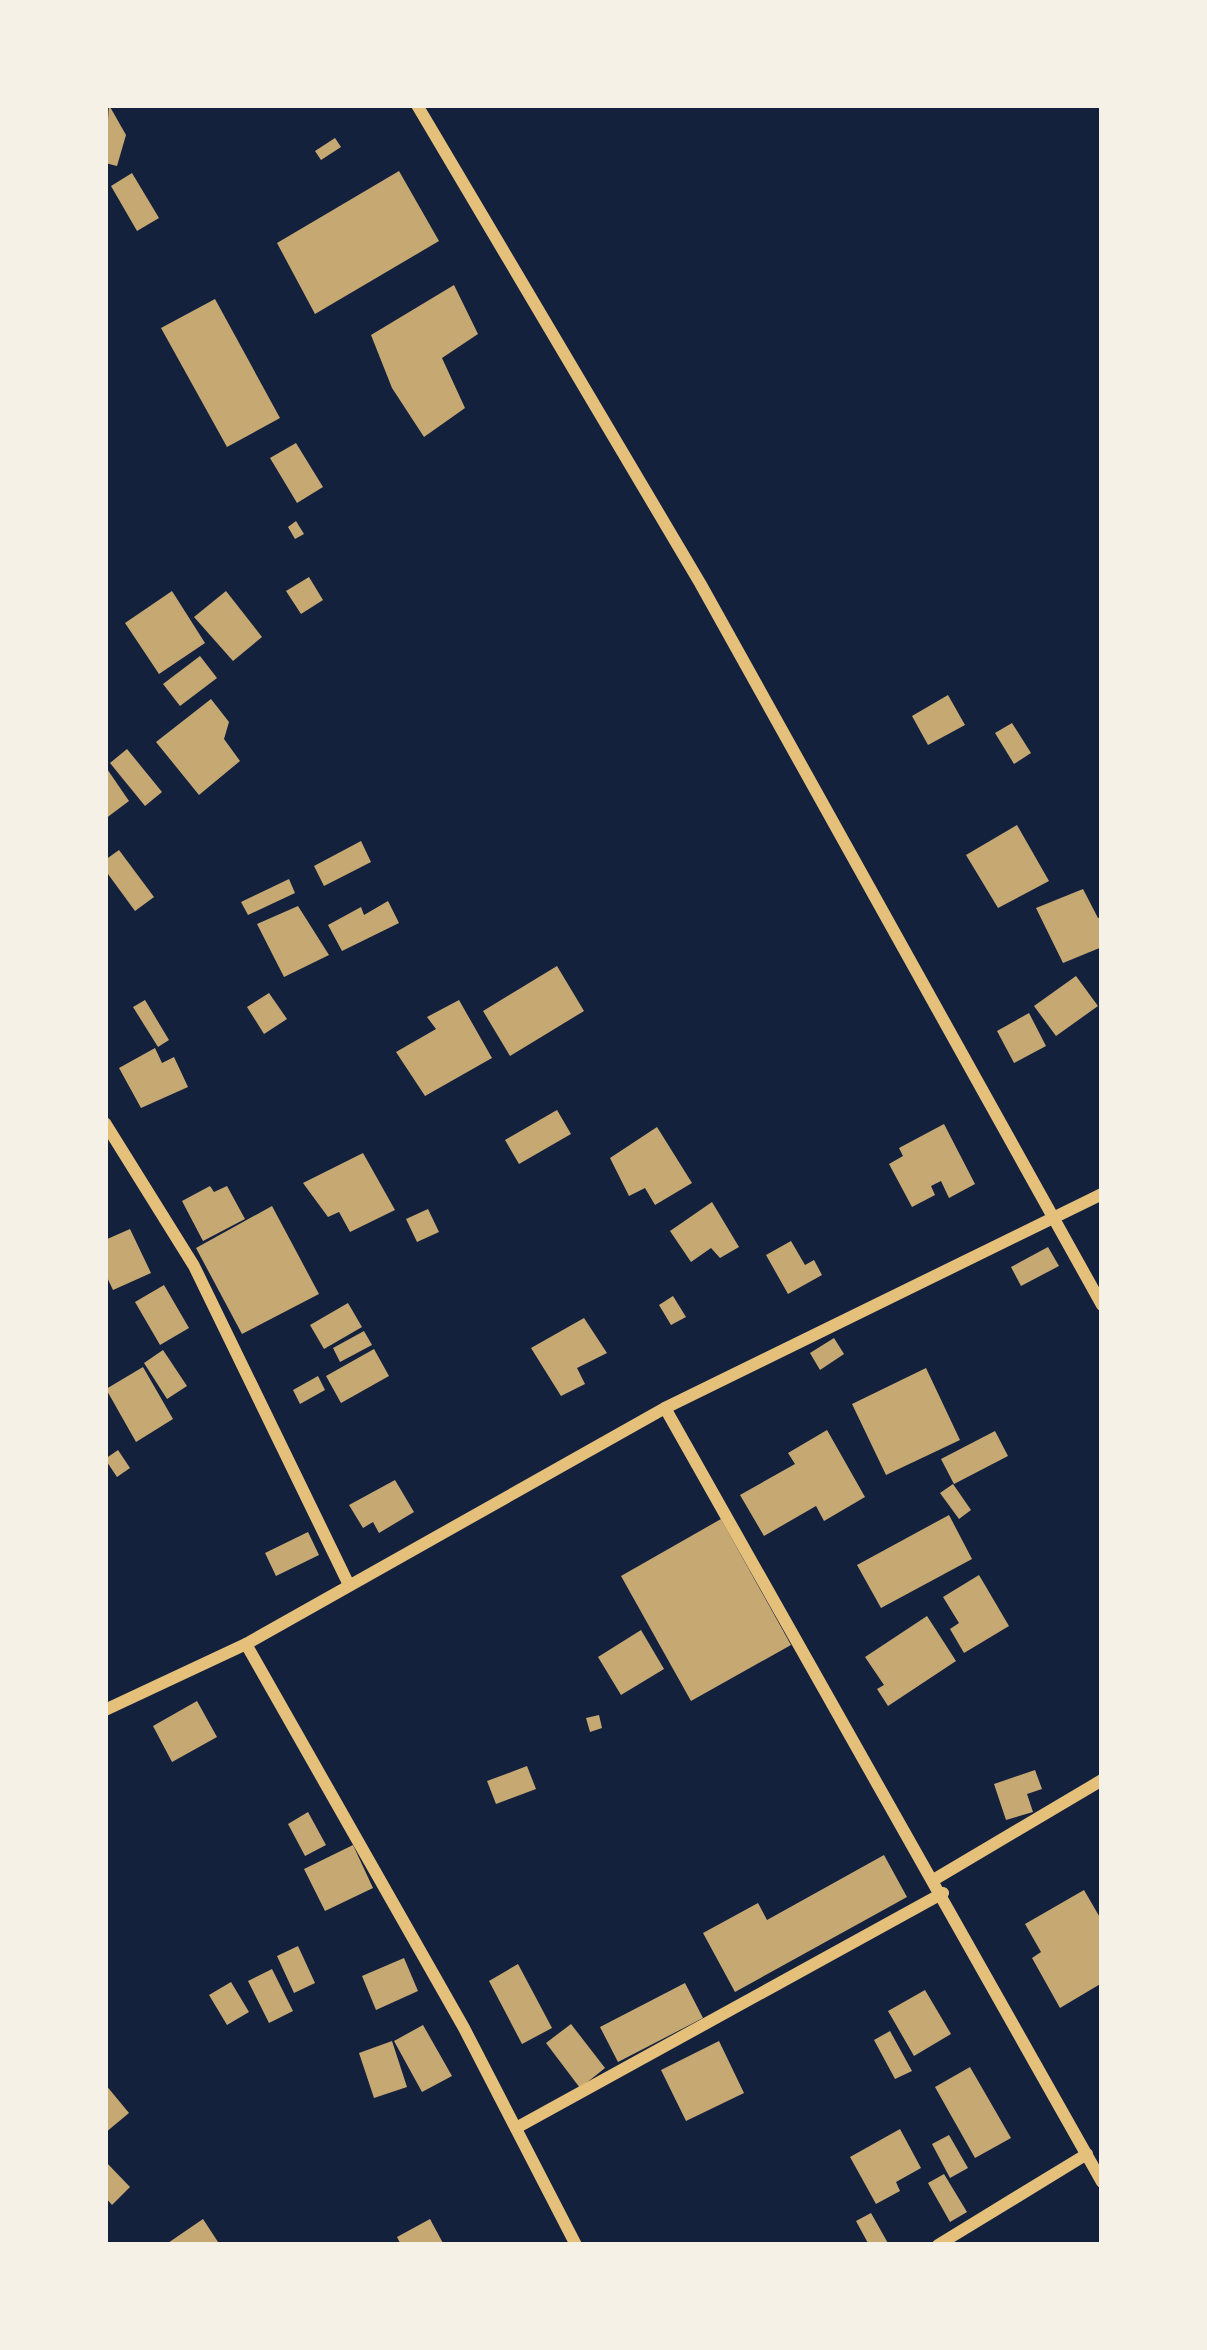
<svg xmlns="http://www.w3.org/2000/svg" width="1207" height="2350" font-family="'Fira Sans',sans-serif">
  <style>
    .building { fill: #c6a872 }
    .lines { fill: none; stroke-linecap: round; stroke-linejoin: round }
    .minor { stroke: #e5c07b; stroke-width: 12 }
  </style>
  <rect width="100%" height="100%" fill="#14213d"/>
  <g class="building">
    <polygon points="109,105 126,135 117,166 105,163"/>
    <polygon points="335,138 341,147 321,160 315,151"/>
    <polygon points="399,171 439,241 315,314 277,243"/>
    <polygon points="132,173 159,218 137,231 111,186"/>
    <polygon points="454,285 478,334 442,358 465,408 424,437 392,388 371,335"/>
    <polygon points="215,299 280,418 227,447 161,328"/>
    <polygon points="296,443 323,487 297,503 270,458"/>
    <polygon points="296,521 304,534 295,539 288,527"/>
    <polygon points="309,577 323,600 301,614 286,591"/>
    <polygon points="172,591 205,643 159,674 125,623"/>
    <polygon points="226,591 262,637 233,661 194,617"/>
    <polygon points="200,656 217,678 180,706 163,684"/>
    <polygon points="948,695 965,725 928,745 912,716"/>
    <polygon points="211,699 229,722 224,739 240,761 199,795 156,742"/>
    <polygon points="1012,723 1031,753 1014,764 995,733"/>
    <polygon points="127,749 162,792 145,806 110,763"/>
    <polygon points="105,766 129,801 105,819"/>
    <polygon points="1017,825 1049,881 998,908 966,855"/>
    <polygon points="361,841 371,862 324,886 314,866"/>
    <polygon points="119,850 154,897 135,911 105,870 105,860"/>
    <polygon points="289,879 295,893 248,915 241,902"/>
    <polygon points="1083,889 1098,918 1102,917 1102,947 1063,963 1036,908"/>
    <polygon points="388,901 399,923 342,951 328,925 361,907 364,915"/>
    <polygon points="298,906 329,955 284,977 257,924"/>
    <polygon points="557,966 584,1011 510,1056 483,1011"/>
    <polygon points="1076,976 1098,1006 1056,1036 1034,1006"/>
    <polygon points="269,993 287,1019 264,1034 247,1007"/>
    <polygon points="145,1000 169,1040 158,1047 133,1007"/>
    <polygon points="459,1000 492,1058 425,1096 396,1052 436,1029 427,1017"/>
    <polygon points="1029,1013 1046,1046 1014,1063 997,1031"/>
    <polygon points="155,1048 162,1063 174,1057 188,1087 141,1108 119,1068"/>
    <polygon points="557,1110 571,1134 519,1164 505,1140"/>
    <polygon points="944,1124 975,1184 949,1198 941,1181 931,1186 935,1195 912,1207 889,1164 903,1156 899,1148"/>
    <polygon points="657,1127 692,1183 655,1205 645,1188 629,1196 610,1158"/>
    <polygon points="363,1153 395,1210 350,1232 339,1212 328,1217 303,1183"/>
    <polygon points="210,1186 214,1192 227,1186 245,1219 203,1241 182,1201"/>
    <polygon points="712,1202 739,1247 720,1258 711,1248 691,1262 670,1231"/>
    <polygon points="272,1206 319,1294 242,1334 196,1248"/>
    <polygon points="428,1209 439,1232 417,1242 406,1219"/>
    <polygon points="130,1229 151,1273 113,1290 105,1273 105,1240"/>
    <polygon points="791,1241 805,1265 814,1260 822,1275 788,1294 766,1255"/>
    <polygon points="1048,1247 1059,1266 1021,1286 1011,1267"/>
    <polygon points="164,1285 189,1328 160,1345 135,1302"/>
    <polygon points="673,1296 686,1317 671,1325 659,1305"/>
    <polygon points="348,1303 362,1327 324,1349 310,1325"/>
    <polygon points="584,1318 607,1353 577,1368 585,1384 561,1396 531,1348"/>
    <polygon points="364,1331 372,1345 340,1362 333,1348"/>
    <polygon points="834,1338 844,1354 820,1370 810,1353"/>
    <polygon points="374,1349 389,1376 341,1403 326,1376"/>
    <polygon points="163,1350 187,1386 167,1399 144,1363"/>
    <polygon points="143,1367 173,1419 136,1442 106,1389"/>
    <polygon points="926,1368 960,1440 886,1475 852,1404"/>
    <polygon points="318,1376 325,1390 300,1404 293,1390"/>
    <polygon points="827,1430 865,1497 824,1521 816,1506 764,1536 740,1495 795,1464 788,1453"/>
    <polygon points="995,1431 1008,1456 954,1484 941,1459"/>
    <polygon points="118,1450 130,1468 117,1477 105,1459"/>
    <polygon points="395,1480 414,1512 379,1533 373,1522 363,1528 349,1505"/>
    <polygon points="953,1484 971,1510 959,1519 940,1493"/>
    <polygon points="949,1515 972,1559 881,1608 857,1565"/>
    <polygon points="721,1519 791,1645 691,1701 621,1576"/>
    <polygon points="308,1532 319,1555 276,1576 265,1553"/>
    <polygon points="979,1575 1009,1626 964,1653 950,1629 959,1623 943,1597"/>
    <polygon points="927,1616 956,1661 888,1706 877,1689 884,1685 865,1657"/>
    <polygon points="641,1630 664,1669 621,1695 598,1657"/>
    <polygon points="197,1701 217,1737 172,1762 153,1726"/>
    <polygon points="599,1715 602,1728 590,1732 586,1718"/>
    <polygon points="527,1766 536,1789 496,1804 487,1781"/>
    <polygon points="1035,1770 1042,1789 1027,1794 1033,1812 1006,1820 994,1784"/>
    <polygon points="308,1812 326,1845 305,1856 288,1824"/>
    <polygon points="353,1845 373,1888 325,1911 304,1869"/>
    <polygon points="884,1855 907,1897 735,1992 703,1933 758,1903 767,1920"/>
    <polygon points="1084,1890 1102,1921 1102,1983 1060,2008 1032,1958 1041,1952 1025,1924"/>
    <polygon points="298,1946 315,1983 294,1993 277,1956"/>
    <polygon points="404,1958 418,1991 376,2010 362,1976"/>
    <polygon points="518,1964 552,2028 522,2044 489,1981"/>
    <polygon points="272,1969 293,2011 269,2023 248,1981"/>
    <polygon points="231,1982 249,2012 227,2025 209,1995"/>
    <polygon points="685,1983 703,2018 618,2062 600,2027"/>
    <polygon points="925,1990 951,2034 914,2056 888,2011"/>
    <polygon points="571,2024 605,2068 580,2088 546,2043"/>
    <polygon points="423,2025 452,2076 422,2092 394,2041"/>
    <polygon points="890,2031 912,2071 895,2079 874,2040"/>
    <polygon points="392,2041 407,2087 374,2098 359,2053"/>
    <polygon points="719,2041 744,2093 686,2121 661,2070"/>
    <polygon points="970,2067 1011,2138 975,2158 935,2087"/>
    <polygon points="105,2084 129,2113 105,2133"/>
    <polygon points="900,2129 921,2168 896,2182 900,2191 876,2204 850,2157"/>
    <polygon points="949,2135 968,2168 950,2178 932,2144"/>
    <polygon points="105,2161 130,2187 112,2205 105,2197"/>
    <polygon points="944,2174 967,2212 950,2222 928,2183"/>
    <polygon points="871,2213 889,2245 869,2245 856,2221"/>
    <polygon points="203,2219 218,2242 215,2245 165,2245"/>
    <polygon points="430,2219 444,2245 401,2245 397,2237"/>
  </g>
  <g class="lines">
    <g class="minor">
      <polyline points="417,105 700,583 1102,1305"/>
      <polyline points="105,1123 194,1266 348,1583"/>
      <polyline points="665,1408 1102,2182"/>
      <polyline points="246,1644 464,2028 576,2245"/>
      <polyline points="105,1710 246,1644 665,1408 1102,1194"/>
      <polyline points="935,1879 1102,1780"/>
      <polyline points="516,2128 943,1893"/>
      <polyline points="938,2245 1087,2154"/>
    </g>
  </g>
  <rect width="1207" height="2350" fill="none" stroke="#f6f1e7" stroke-width="216"/>
</svg>
